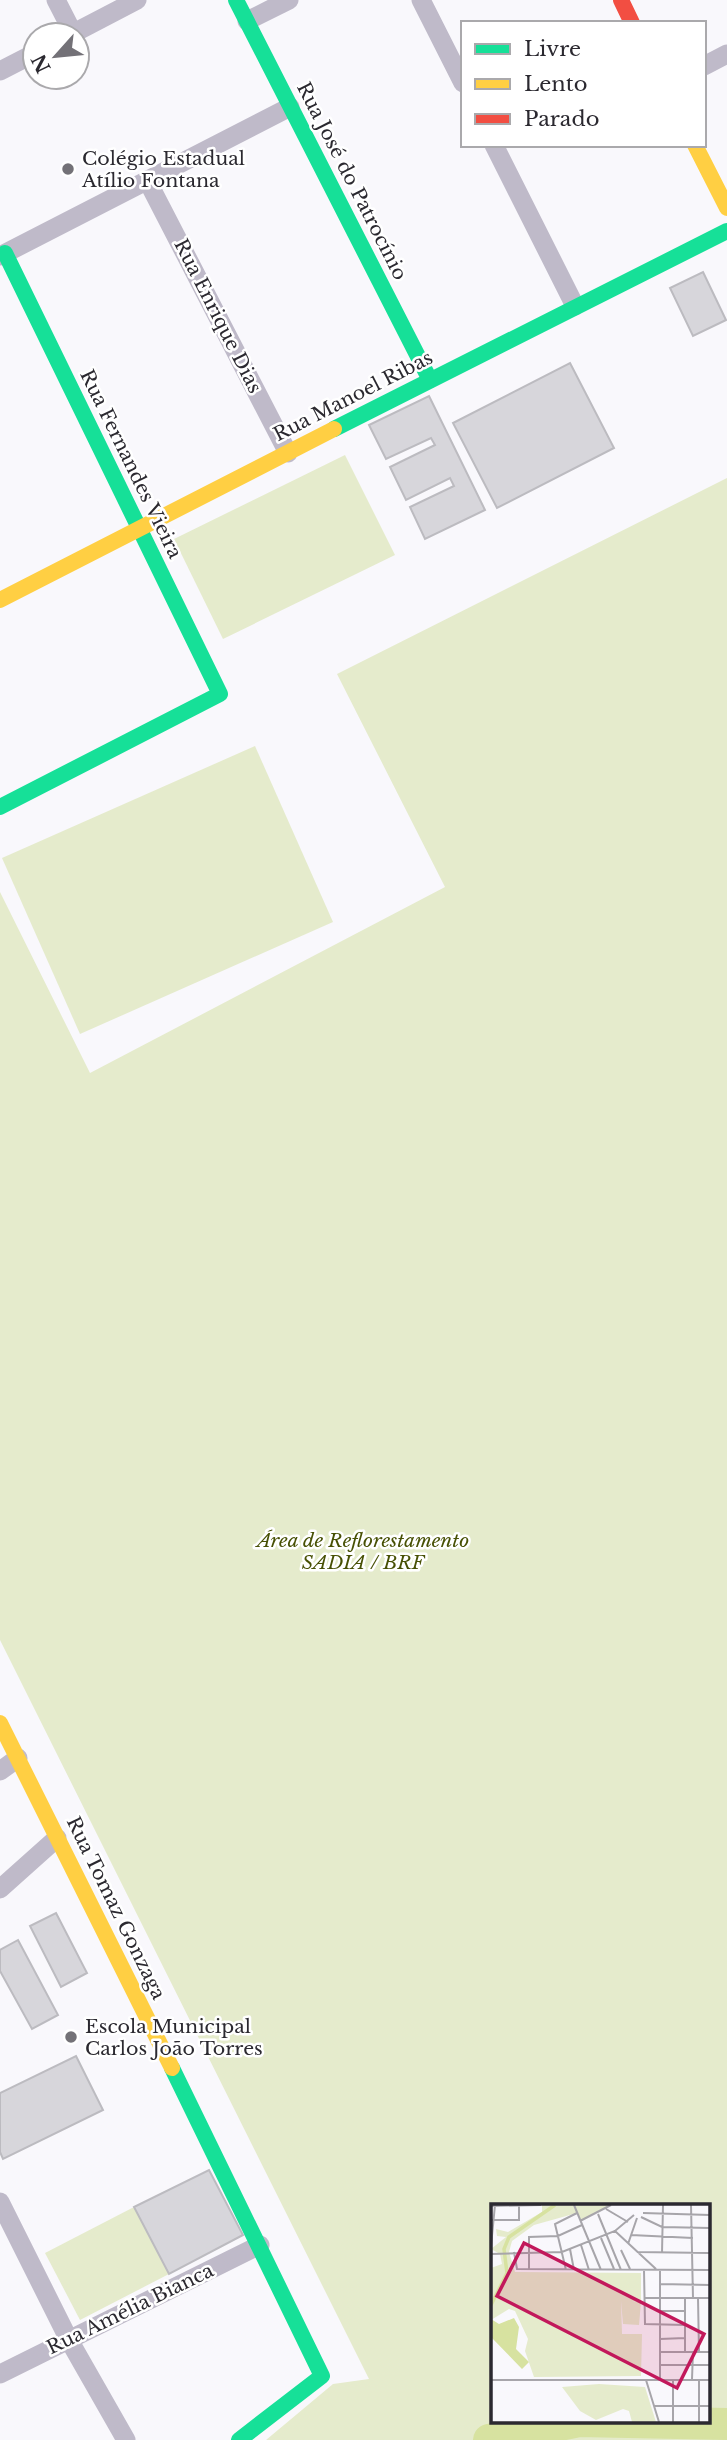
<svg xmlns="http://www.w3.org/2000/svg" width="727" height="2440" font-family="'Libre Baskerville',serif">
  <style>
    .green { fill: #e5ebcc; fill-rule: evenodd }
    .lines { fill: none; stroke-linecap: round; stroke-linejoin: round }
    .river { stroke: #d7e2a0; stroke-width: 32 }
    .building { fill: #d7d6db; stroke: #bcbbc0; stroke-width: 2 }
    .street { stroke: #bfbac9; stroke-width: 19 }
    .fast { stroke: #16e098; stroke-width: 16 }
    .slow { stroke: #ffcf43; stroke-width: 16 }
    .jam { stroke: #f24e42; stroke-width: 16 }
    .poi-dot { fill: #737177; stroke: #fff; stroke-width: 2.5 }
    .labels { text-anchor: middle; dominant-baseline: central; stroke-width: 5; stroke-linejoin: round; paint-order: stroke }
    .poi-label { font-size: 19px; fill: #2b2930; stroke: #fff; text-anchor: start }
    .street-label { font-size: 19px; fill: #2b2930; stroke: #fff }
    .park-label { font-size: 19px; font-style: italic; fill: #475004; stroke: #fff }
    .inset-river { fill: none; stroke: #d7e2a0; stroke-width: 3.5 }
    .inset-road { fill: none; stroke: #a7a5aa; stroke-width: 2 }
    .view { fill: #c2185b; fill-opacity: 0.15; stroke: #c2185b; stroke-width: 3.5 }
    .inset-edge { fill: none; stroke: #2b2930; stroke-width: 3.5 }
  </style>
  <rect width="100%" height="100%" fill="#f9f8fc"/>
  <g class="green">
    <polygon points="345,455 395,555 223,639 174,539"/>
    <path d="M727,478V2440H266L333,2384L369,2379L0,1640V892L90,1073L445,887L337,674ZM492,2206H708V2421H492Z"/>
    <polygon points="255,746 333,922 80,1034 2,858"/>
    <polygon points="134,2207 169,2274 80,2320 45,2253"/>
  </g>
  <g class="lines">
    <polyline class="river" points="489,2440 579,2421 727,2424"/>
  </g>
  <g class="building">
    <polygon points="703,272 726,320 693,336 670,288"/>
    <polygon points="570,363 614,448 497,508 453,423"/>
    <polygon points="429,396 485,510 425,539 410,507 454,486 450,478 406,500 390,467 435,445 431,438 386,459 369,425"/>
    <polygon points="56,1913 87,1973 61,1987 30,1926"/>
    <polygon points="18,1940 58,2015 32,2029 0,1971 0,1950"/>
    <polygon points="76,2056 103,2110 3,2159 0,2152 0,2093"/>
    <polygon points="209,2170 243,2235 169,2274 134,2207"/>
  </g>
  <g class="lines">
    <g class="street">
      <polyline points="56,0 73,33"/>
      <polyline points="421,0 463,83"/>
      <polyline points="247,21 289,0"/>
      <polyline points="70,35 137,0"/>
      <polyline points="704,66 727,54"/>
      <polyline points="0,71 35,53"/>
      <polyline points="494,145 575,306"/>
      <polyline points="147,180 288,453"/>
      <polyline points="0,256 290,107"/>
      <polyline points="0,1771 18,1758"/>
      <polyline points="0,1889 57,1838"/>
      <polyline points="0,2202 69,2340 126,2440"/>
      <polyline points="0,2374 260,2245"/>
    </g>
    <g class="fast">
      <polyline points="236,0 430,380"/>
      <polyline points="334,429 727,231"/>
      <polyline points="0,807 220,694 5,253"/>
      <polyline points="172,2068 322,2376 239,2440"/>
    </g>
    <g class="slow">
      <polyline points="695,145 727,208"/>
      <polyline points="0,600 334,429"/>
      <polyline points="0,1723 172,2068"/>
    </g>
    <polyline class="jam" points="621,0 632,23"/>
  </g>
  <g class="poi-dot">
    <circle cx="68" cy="169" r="7"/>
    <circle cx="71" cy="2037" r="7"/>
  </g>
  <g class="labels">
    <g class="poi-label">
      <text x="82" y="158">Colégio Estadual<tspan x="82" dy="22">Atílio Fontana</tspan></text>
      <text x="85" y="2026">Escola Municipal<tspan x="85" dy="22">Carlos João Torres</tspan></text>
    </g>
    <g class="street-label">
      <text transform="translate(352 181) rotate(63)">Rua José do Patrocínio</text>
      <text transform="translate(218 316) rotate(63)">Rua Enrique Dias</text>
      <text transform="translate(353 396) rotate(-27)">Rua Manoel Ribas</text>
      <text transform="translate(131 464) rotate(64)">Rua Fernandes Vieira</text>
      <text transform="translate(116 1908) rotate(64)">Rua Tomaz Gonzaga</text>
      <text transform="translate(130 2309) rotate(-26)">Rua Amélia Bianca</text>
    </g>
    <g class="park-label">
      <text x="363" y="1540">Área de Reflorestamento<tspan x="363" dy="22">SADIA / BRF</tspan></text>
    </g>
  </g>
  <g transform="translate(491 2204)">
    <rect width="219" height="219" fill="#f9f8fc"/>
    <path d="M51,1H120L90,16L86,9L43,21L21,37L18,48L24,68L150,69V97H141L150,98L148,121L132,120L130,97L131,130H151L150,172L43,173L34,147L37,135L24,107L18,105L0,116V64L11,60L9,50L0,45L15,33L6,32L5,25L17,28L51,8ZM108,180L154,183L165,218H141L138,207L132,205L105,216L89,207L71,183Z" fill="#e5ebcc"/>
    <path d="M23,114L28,123L25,145L38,158L31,165L0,133V115L8,120Z" fill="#d7e2a0"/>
    <path class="inset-river" d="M0,101L16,69L13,45L18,33L64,1"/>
    <path class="inset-road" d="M83,1L110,66M200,1L202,94M0,2L50,1M115,5L137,18M152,9L219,11M107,10L130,66M150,13L171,23L219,24M0,16H28V1M89,17L120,1M124,27L165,65M140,31L202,34M110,34L123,65M137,40L146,14M90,41L98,66M0,42L4,1M79,45L83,66M130,46L139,65M23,48L26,65L219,66M146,48L219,49M171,49L172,1M0,50L71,48L124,27L143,11M38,65V33L67,32L91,21M75,66L64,20L86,9M153,66L154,120L194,121M169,80L219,81M153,94H219M194,94V148M207,94L208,148M169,107H194M169,135L194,134M169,148H219M169,161H219M169,175V66M201,175L202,148M0,176H219M155,176L168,218M182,176V218M163,202H219M208,218V176"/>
    <path class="view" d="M33,39L213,130L186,184L6,92Z"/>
    <rect width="219" height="219" class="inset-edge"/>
  </g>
  <rect x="461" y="21" width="245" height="126" fill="#ffffff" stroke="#aaa9ac" stroke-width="2"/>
  <rect x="475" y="44" width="35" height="10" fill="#16e098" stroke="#aaa9ac" stroke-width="2"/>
  <text x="524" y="56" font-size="21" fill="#2b2930">Livre</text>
  <rect x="475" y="79" width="35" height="10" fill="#ffcf43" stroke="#aaa9ac" stroke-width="2"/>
  <text x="524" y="91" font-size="21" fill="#2b2930">Lento</text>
  <rect x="475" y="114" width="35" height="10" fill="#f24e42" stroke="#aaa9ac" stroke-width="2"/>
  <text x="524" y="126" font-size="21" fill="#2b2930">Parado</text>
  <g transform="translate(56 56) rotate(243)"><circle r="33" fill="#ffffff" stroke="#aaa9ac" stroke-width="2"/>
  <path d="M0-5L12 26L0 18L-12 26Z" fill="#737177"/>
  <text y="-10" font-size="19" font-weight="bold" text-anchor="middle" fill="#2b2930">N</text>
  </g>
</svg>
